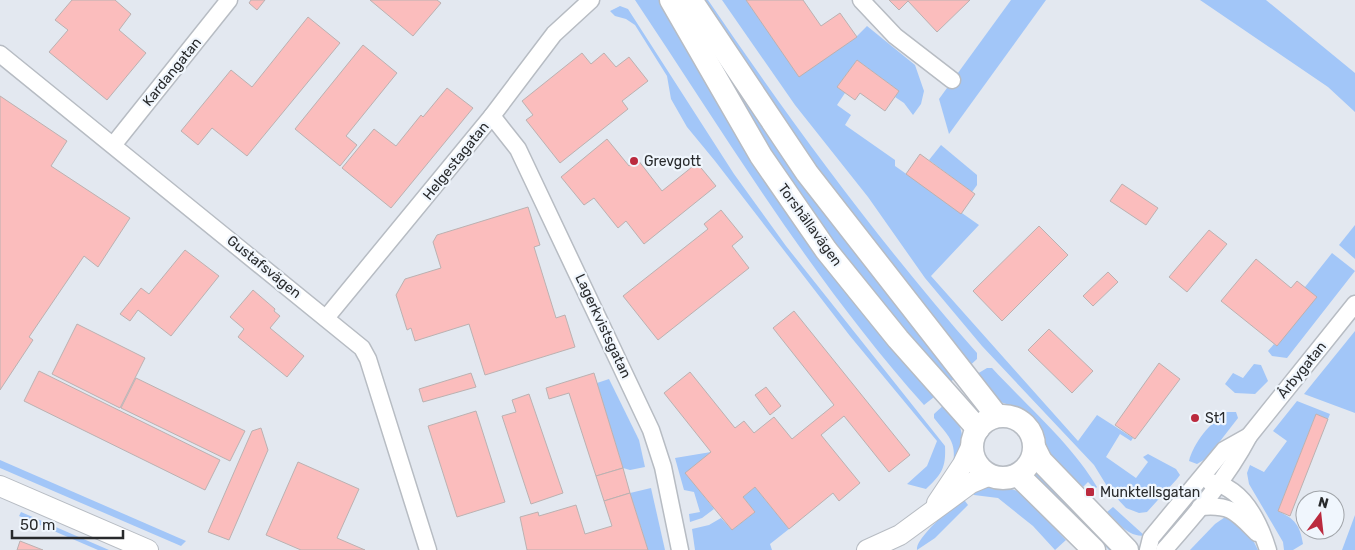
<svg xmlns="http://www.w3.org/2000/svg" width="1355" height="550" font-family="Rubik,sans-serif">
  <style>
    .green { fill: #a2c6f8 }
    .building { fill: #fbbdbd; stroke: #bbb1b1 }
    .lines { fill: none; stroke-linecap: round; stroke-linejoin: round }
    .minor-casing { stroke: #b7bcc3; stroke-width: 19 }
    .tertiary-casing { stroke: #b7bcc3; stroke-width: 22 }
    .secondary-casing { stroke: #b7bcc3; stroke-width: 25 }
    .minor { stroke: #fff; stroke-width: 16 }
    .tertiary { stroke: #fff; stroke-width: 20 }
    .secondary { stroke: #fff; stroke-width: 22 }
    .poi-dot { fill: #bb2a3e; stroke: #f0f6fd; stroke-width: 2 }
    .labels { text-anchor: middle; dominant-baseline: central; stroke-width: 4.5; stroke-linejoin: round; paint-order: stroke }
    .street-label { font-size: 14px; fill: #282a2c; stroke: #f0f6fd }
    .poi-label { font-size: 14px; fill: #282a2c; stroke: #f0f6fd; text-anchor: start }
  </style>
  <rect width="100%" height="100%" fill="#e3e8f0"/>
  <g class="green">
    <path d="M635,0H660L939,393L924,405C813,281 727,138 635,0Z"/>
    <polygon points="683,0 956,377 946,386 858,276 753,130"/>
    <path d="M698,0H708C791,122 879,242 977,353V359L964,371L843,206Z"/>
    <polygon points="722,0 746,0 799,76 856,37 867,26 915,65 924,91 921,104 913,115 904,103 895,97 899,91 857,60 837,87 845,93 837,105 851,115 845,125 895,160 895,166 979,225 931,276 1078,441 1097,415 1133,438 1131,441 1120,434 1106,457 1136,478 1148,462 1143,457 1148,454 1176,469 1180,475 1177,479 1147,512 1139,513 1126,508 1110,491 1094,465 982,346 925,278 868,197 795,105"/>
    <polygon points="1011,0 1046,0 949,134 939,99"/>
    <polygon points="1200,0 1266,0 1355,73 1355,112 1328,87"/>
    <path d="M620,6L628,9L734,174L786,246L945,446C946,468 942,474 926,489L907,484L927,466L937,441L850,336L715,161L687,127L671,99L667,76L635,25L626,19L615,16L610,11Z"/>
    <polygon points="941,145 977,175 977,185 972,192 929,160"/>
    <polygon points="1355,225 1355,259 1339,245"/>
    <polygon points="1332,253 1355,271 1287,358 1272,356 1268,351 1274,344 1277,346 1305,287"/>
    <polygon points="1355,331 1355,413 1304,394"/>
    <polygon points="1254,364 1261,365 1268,381 1255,394 1235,393 1225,384 1233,373 1243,378"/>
    <path d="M987,368H992C1026,405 1072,444 1097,487L1095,489L1088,482L1082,488L1061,473L1044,447L1041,431L1032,416L1019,408L997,401L977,374Z"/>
    <polygon points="609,379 639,440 645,467 630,470 623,468 597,383"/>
    <path d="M1297,401L1330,414L1328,419L1316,414L1278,511C1295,519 1300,525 1303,544L1293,550H1284L1283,542L1249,484L1247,473L1250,465L1264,472L1287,441L1273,431Z"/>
    <path d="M947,402C960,424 971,441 953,465C957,441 948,436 934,418V414Z"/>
    <path d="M1226,412H1236L1238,418L1207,458L1197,464L1189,461C1193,443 1211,422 1226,412Z"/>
    <polygon points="711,452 686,473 714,509 702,518 690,522 689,514 700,512 694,492 684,490 675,458"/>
    <polygon points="0,460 186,541 181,546 0,468"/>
    <polygon points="1039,464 1122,550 1109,550 1068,508 1047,494 1030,477"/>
    <polygon points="1000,485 1020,492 1066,540 1055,550 1033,526 998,498 974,495 971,489"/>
    <polygon points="755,487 789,529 770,544 772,550 695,550 692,529 709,525 721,518 732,530 755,512 743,497"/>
    <polygon points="651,488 665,550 648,550 630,493"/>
    <path d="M962,497L968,505L935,538L917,550C915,538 952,508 962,497Z"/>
    <path d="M1113,507L1145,536C1126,536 1120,524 1107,512Z"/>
    <polygon points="21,512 109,550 98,550 19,516"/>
    <polygon points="1228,515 1252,538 1258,550 1190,550 1215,524"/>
    <polygon points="1355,515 1355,550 1342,550"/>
  </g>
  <g class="building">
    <polygon points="72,0 115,0 131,14 119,30 146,53 107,100 49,52 68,30 55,20"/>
    <polygon points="251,0 265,0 257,10 249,3"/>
    <polygon points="370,0 437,0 441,3 413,36"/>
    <polygon points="746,0 803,0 821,26 840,13 857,37 799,77"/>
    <polygon points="889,0 970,0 937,32 908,1 899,10"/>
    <polygon points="308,17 340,43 247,156 212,128 198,145 181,131 231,70 252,87"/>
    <polygon points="363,45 397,73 346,136 357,145 340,166 295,129"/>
    <polygon points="582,53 591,64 604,53 616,67 629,57 648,81 622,101 628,109 560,163 526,120 533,115 522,101"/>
    <polygon points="857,60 899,91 885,111 860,93 855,100 837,87"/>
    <polygon points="447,88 473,108 391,208 342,168 374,129 396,146 421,115 423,117"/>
    <polygon points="0,96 67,141 51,166 130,218 98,267 84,256 29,337 33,340 0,390"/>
    <polygon points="607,139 629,166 638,160 662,191 697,163 716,186 644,244 626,221 618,228 594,198 584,205 561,177"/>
    <polygon points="920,154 975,194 961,214 906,174"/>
    <polygon points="1122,184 1158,208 1146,225 1110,201"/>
    <polygon points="528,207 540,245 534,247 556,318 565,315 575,347 485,375 469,324 415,341 411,328 407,330 396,295 405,279 441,268 433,242 437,235"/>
    <polygon points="721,210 743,237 732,246 749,268 658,340 623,296 708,229 704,224"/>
    <polygon points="1039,226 1068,255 1002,321 973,291"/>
    <polygon points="1209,230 1227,244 1187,292 1169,277"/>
    <polygon points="185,250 219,276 171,336 138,310 130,321 120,314 141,288 149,294"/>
    <polygon points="1256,259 1291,288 1297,281 1317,297 1277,346 1221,301"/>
    <polygon points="1108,272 1118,282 1093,306 1083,296"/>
    <polygon points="253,290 275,309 274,311 280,316 270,328 304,356 287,377 238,337 244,329 230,317"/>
    <polygon points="794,311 910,455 889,472 844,416 821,435 860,483 839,501 833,493 789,529 755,487 743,497 755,512 732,530 685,473 711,452 664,393 690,372 735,428 744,421 754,433 774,417 792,439 834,405 773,328"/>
    <polygon points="77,324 145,358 120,408 52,374"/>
    <polygon points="1049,329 1093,371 1072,393 1028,350"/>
    <polygon points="1159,363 1180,379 1135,439 1115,425"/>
    <polygon points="39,371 220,460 205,490 24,401"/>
    <polygon points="471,373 476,387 423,402 419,389"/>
    <polygon points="594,373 623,468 596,476 569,393 549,399 546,388"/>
    <polygon points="136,378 245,431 230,461 121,408"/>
    <polygon points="766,387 781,406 770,415 755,395"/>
    <polygon points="529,394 563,493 531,504 502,416 516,412 512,400"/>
    <polygon points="476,411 505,502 457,517 428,426"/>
    <polygon points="1316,414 1328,419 1290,516 1278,511"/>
    <polygon points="261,428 268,450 229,540 208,532 252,431"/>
    <polygon points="298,462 359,489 337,538 365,550 301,550 266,535"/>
    <polygon points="623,468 630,493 604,501 596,476"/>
    <polygon points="630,493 648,550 527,550 520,517 538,512 539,516 576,505 585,534 612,526 604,501"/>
    <polygon points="20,541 43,550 17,550"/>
  </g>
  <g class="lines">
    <g class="minor-casing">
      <g id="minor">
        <polyline points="861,0 895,36 952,80"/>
        <polyline points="0,54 362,348 368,359 428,550"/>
        <polyline points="492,116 518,149 651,430 663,467 680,550"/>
        <polyline points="114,144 229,0"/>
        <polyline points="326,318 492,116 554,34 591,0"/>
        <path d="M1210,482C1243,487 1259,521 1268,550"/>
        <path d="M1200,507C1231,504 1236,512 1257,533"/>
        <polyline points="1148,550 1151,538 1224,450 1249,436"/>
        <path d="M1164,550C1195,515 1227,478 1249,436L1355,304"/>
      </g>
    </g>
    <g class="tertiary-casing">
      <g id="tertiary">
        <polyline points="0,486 148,550"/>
        <polyline points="937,503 963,464 972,445"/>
        <polyline points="867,550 900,535 971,483 990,475"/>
      </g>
    </g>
    <g class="secondary-casing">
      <g id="secondary">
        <polyline points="671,0 761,156 826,250 898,339 978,429"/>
        <polyline points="691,0 807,173 997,416"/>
        <circle cx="1003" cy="447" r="31"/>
        <polyline points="1035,449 1041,461 1127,550"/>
        <polyline points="1018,475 1094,550"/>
      </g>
    </g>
    <use href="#minor" class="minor"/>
    <use href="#tertiary" class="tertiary"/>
    <use href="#secondary" class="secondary"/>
  </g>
  <g class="poi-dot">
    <circle cx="634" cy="161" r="5"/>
    <circle cx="1195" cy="418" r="5"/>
    <rect x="1085" y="487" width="10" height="10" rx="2.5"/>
  </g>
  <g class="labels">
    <g class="street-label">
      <text transform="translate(172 72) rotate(-51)">Kardangatan</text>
      <text transform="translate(456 161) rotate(-51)">Helgestagatan</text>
      <text transform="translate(810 225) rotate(54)">Torshällavägen</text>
      <text transform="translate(264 267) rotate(39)">Gustafsvägen</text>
      <text transform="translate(603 326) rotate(65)">Lagerkvistsgatan</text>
      <text transform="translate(1302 370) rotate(-51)">Årbygatan</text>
    </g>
    <g class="poi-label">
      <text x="644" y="161">Grevgott</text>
      <text x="1205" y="418">St1</text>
      <text x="1100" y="492">Munktellsgatan</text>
    </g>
  </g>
  <g transform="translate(1320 515) rotate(15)"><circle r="24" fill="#f0f6fd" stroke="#a0a4a9"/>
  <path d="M0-4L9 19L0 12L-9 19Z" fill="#bb2a3e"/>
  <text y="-8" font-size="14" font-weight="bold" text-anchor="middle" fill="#282a2c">N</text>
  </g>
  <path d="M12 530v8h111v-8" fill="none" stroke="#282a2c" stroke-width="2.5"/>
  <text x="20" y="530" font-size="15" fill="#282a2c" stroke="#f0f6fd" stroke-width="4" paint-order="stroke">50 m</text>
</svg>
